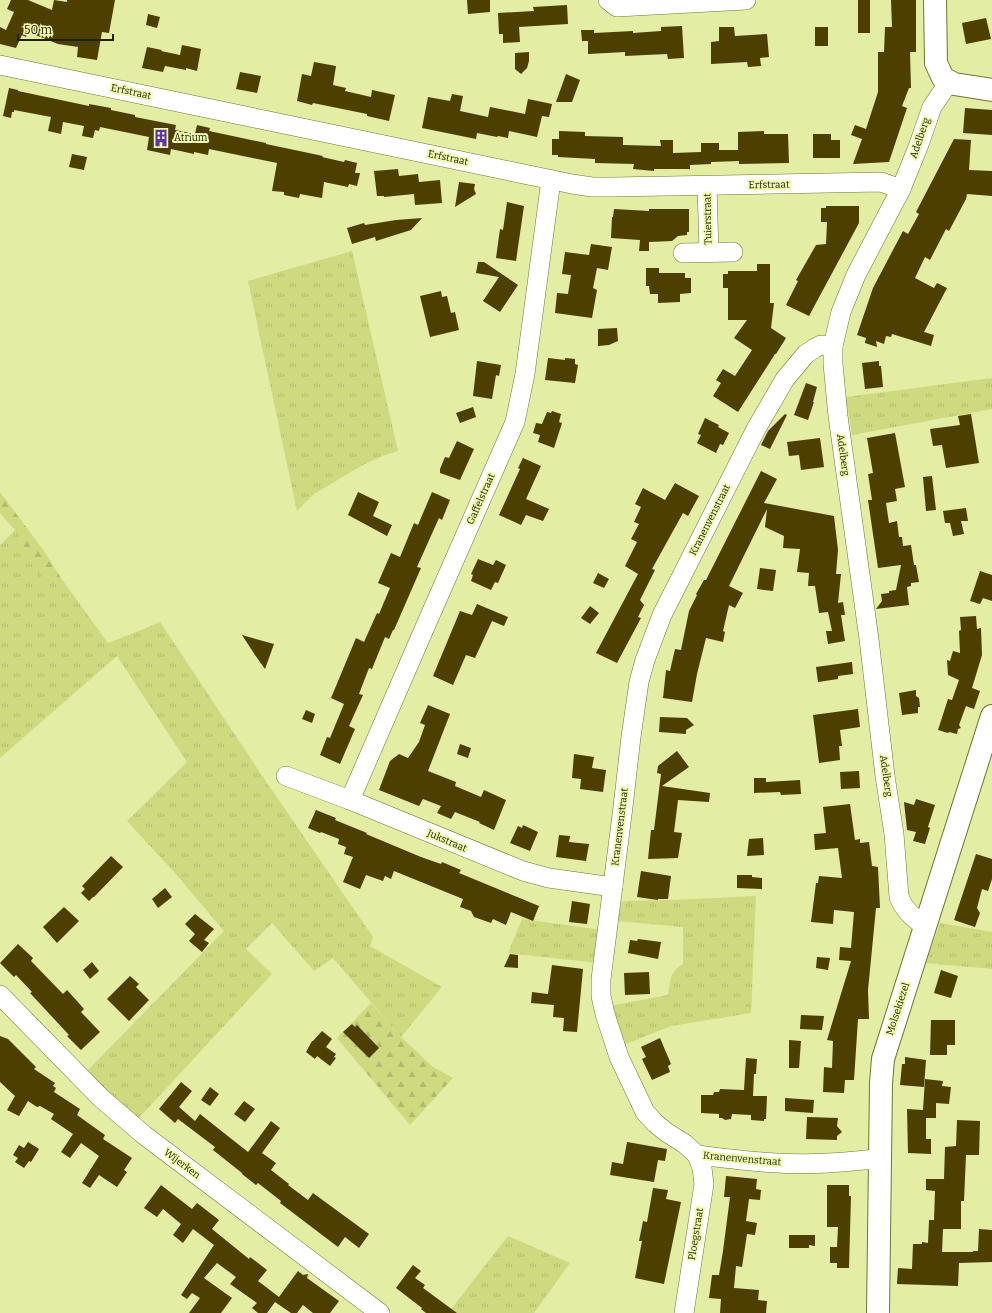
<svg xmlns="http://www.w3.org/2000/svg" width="992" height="1313" font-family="Bitter,serif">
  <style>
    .grass { fill: url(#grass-tufts) }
    .forest { fill: url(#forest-firs) }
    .building { fill: #4d3f00 }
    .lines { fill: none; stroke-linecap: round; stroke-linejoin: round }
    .minor-casing { stroke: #6f772f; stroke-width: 20 }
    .major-casing { stroke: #6f772f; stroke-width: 24 }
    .minor { stroke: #fff; stroke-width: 19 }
    .major { stroke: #fff; stroke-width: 22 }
    .labels { text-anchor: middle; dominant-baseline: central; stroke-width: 4; stroke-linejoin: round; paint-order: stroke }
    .street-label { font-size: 10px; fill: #202305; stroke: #f0fbb0 }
    .poi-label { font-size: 10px; fill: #202305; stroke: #f0fbb0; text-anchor: start }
  </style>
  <defs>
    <pattern id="grass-tufts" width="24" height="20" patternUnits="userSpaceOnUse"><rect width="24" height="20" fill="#ced980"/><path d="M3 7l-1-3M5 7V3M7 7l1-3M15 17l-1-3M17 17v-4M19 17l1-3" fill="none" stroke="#b1ba6d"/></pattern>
    <pattern id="forest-firs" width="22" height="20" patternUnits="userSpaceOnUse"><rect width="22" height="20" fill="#ced980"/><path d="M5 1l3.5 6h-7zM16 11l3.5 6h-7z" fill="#b1ba6d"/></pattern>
  </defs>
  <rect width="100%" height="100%" fill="#e3eda3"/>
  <g class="grass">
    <polygon points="352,251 398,451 382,456 361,466 314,494 297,511 248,281"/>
    <polygon points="992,378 992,409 852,435 846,397"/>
    <polygon points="15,530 40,576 63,581 108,643 144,629 160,622 267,783 373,937 370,946 442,987 401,1037 333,958 314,971 272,923 246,949 272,974 137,1120 85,1073 224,931 175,873 127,821 187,762 117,656 0,758 0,545"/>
    <path d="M756,896L751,1013L671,1026L621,1046L610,1006L668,995C670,982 670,971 683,964V927L617,921L622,901L672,900Z"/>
    <polygon points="522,919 602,930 598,963 508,953"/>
    <polygon points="940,923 992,932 992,969 926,963"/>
    <polygon points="508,1236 570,1263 534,1313 448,1313"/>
  </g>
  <g class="forest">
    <polygon points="0,492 44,551 63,581 40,576 15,530 0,513"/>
    <polygon points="371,1003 401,1037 433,1067 453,1078 410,1125 337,1038"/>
  </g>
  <g class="building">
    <polygon points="11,0 28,0 52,10 54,0 67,2 67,0 115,0 109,33 102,32 97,60 77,57 78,47 58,44 28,32 26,37 22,35 16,48 0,44 0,27 6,30 14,12 7,9"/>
    <polygon points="467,0 490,0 490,12 468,14"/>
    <rect x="858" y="0" width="12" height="33"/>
    <polygon points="891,0 916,0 916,52 910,52 911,88 909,88 902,106 907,108 889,162 853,164 862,139 851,135 855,125 866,129 878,92 878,52 884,52 885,27 892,27"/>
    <polygon points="567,5 568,24 519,27 520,42 503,43 503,34 499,34 498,13 534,11 533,7"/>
    <polygon points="148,14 160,17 157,28 146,25"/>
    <polygon points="986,18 991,39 966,44 962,23"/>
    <polygon points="682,26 684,58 668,59 667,54 625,56 625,52 588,54 588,41 582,41 581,30 594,30 594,33 633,31 633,33 661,31 661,27"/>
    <polygon points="719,27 734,27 735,36 767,34 769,57 760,58 761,66 748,67 747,62 711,64 711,42 719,41"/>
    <rect x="815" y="27" width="13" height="19"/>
    <polygon points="182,45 201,49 197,71 186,68 186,70 165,66 163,72 142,68 147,47 162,50 161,51 180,55"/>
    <polygon points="529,52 529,61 527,68 521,74 515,69 515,53"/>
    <polygon points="314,62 336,66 333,85 346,88 345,91 371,97 372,90 395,95 389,121 367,116 367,114 313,103 312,105 297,101 302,74 311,76"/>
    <polygon points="240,72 261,76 257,93 236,89"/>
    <polygon points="566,74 580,80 572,102 556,102"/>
    <polygon points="9,88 18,90 18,91 89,106 89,104 111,108 111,110 135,115 135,117 176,125 175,130 195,134 197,125 210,128 209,131 266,143 266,144 323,156 322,157 344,162 345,160 357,163 355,173 360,173 357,186 349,184 348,187 324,182 322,198 300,194 299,198 284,195 284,192 272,191 277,163 209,149 208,155 194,152 194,154 171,149 170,155 147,150 149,137 100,127 99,131 95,130 93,138 82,136 84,126 63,122 61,134 48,131 51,117 14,110 14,112 12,112 11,118 3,116"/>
    <polygon points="452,94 463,96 460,111 488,117 490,107 525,114 528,99 552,104 549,117 542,116 537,137 509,131 508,138 498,136 497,137 477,133 476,139 422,128 428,97 450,101"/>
    <polygon points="965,108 992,110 992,135 963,133"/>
    <polygon points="559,131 585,132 585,136 623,137 623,145 661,146 660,140 673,140 673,153 701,152 701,143 719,143 719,150 738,150 738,132 764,131 764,134 788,134 789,163 739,164 739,161 711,162 711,164 690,165 690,169 654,169 654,171 633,169 634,164 595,163 595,159 558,157 558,155 552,155 552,139 559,139"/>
    <polygon points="813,134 831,134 831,140 840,140 840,158 813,158"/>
    <polygon points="954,139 971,140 969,170 992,171 992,196 967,194 966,199 949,231 946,229 930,260 925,257 915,278 934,288 937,283 947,288 924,332 934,335 931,346 892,334 891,337 886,336 884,344 876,341 877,347 865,343 866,338 857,335 873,288 903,231 908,234 919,214 916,212"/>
    <polygon points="72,154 87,157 84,170 69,167"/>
    <polygon points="398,169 399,176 418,174 419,182 440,180 442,203 415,205 414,194 384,197 384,196 377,196 374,171"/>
    <polygon points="459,182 475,184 474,189 476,194 455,207"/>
    <polygon points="507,202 524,206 516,261 496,258 500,229 503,230"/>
    <polygon points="826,206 859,206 859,223 809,316 786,305 798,281 796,280 816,245 826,244 827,222 821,222 821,208 826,208"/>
    <polygon points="614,209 649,211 649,209 689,209 689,232 687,232 687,235 678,236 672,241 649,242 649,251 639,251 640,240 611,238 612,217 613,217"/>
    <polygon points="422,218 411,230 376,241 375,237 352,244 347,228 364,223 365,225 396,220"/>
    <polygon points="591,244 612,247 608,270 597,268 593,288 597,290 592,318 555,313 557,293 568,294 571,275 562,274 565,252 589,255"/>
    <polygon points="478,262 484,262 518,285 500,312 483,301 499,277 476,273"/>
    <polygon points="757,264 770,264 770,303 774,303 771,328 786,338 776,354 775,354 738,412 713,396 721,383 716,380 723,369 735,376 752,350 734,338 747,320 728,320 728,288 723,288 723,274 728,274 728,271 757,271"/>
    <polygon points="646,268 659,268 659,273 685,273 685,278 691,278 691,293 680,294 680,302 658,303 658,294 650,294 649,286 646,286"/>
    <polygon points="441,291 442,297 447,296 451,313 455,312 459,330 430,337 420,296"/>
    <polygon points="617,328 618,341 609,345 598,346 598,329"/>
    <polygon points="548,358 565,360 565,358 575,359 575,364 578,365 575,383 545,380"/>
    <polygon points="477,361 501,365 499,376 496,375 492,399 473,396"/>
    <polygon points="879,361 879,366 881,366 883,387 865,389 862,363"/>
    <polygon points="806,383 817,387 813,402 814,402 808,420 794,415"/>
    <polygon points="473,407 476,417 460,423 456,413"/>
    <polygon points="552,411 561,414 559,422 562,423 554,448 538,442 540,435 533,433 536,423 542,424 547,412 551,413"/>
    <polygon points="785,414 787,415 770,449 761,445 768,431"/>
    <polygon points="971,414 979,463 946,468 942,445 933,446 930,429 960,425 958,416"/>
    <polygon points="705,418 719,425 718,427 729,433 723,445 720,444 716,453 697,443 701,435 698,434"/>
    <polygon points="895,433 905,487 895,489 897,501 886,503 889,523 897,521 899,537 902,537 903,546 911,545 914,565 916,565 919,582 911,583 911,586 907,587 909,605 876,609 882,601 881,594 889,593 889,591 896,590 901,565 878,568 868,500 872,500 868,474 873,473 867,438"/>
    <polygon points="820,438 824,467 801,470 799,455 789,456 787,442"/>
    <polygon points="457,441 474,449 460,480 440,473 440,469 445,457 449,458"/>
    <polygon points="523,458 541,466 526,499 549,509 543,521 526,515 521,525 499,515 520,469 518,468"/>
    <polygon points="761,471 777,479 764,503 834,516 838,550 836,574 841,574 838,603 843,602 845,615 841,615 845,641 828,644 826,631 832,631 828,612 819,613 815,586 808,586 809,573 797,572 800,549 783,548 784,536 765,527 767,509 729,586 743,593 735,608 729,605 723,631 725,632 723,642 706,638 697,674 692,702 663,698 666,670 670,671 675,649 681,650 689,611 697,595 696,594 704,580 706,580"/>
    <polygon points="932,476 936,510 926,511 923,477"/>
    <polygon points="675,483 699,496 688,516 683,513 652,569 655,570 640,600 644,605 638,617 641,618 617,663 596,653 638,574 625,566 637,542 631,539 639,524 634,522 641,507 635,504 643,488 665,500"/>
    <polygon points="358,492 379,502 373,516 392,525 387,536 348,515"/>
    <polygon points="432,492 450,500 442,520 439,518 417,567 421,568 394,630 393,630 389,639 385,637 372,669 369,668 359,694 363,695 349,726 355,729 340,764 320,755 327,737 330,738 344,704 331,698 356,638 364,642 377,613 379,614 390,588 378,583 391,553 400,557 414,523 418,525"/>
    <polygon points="966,508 968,521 961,521 964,534 953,536 950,523 945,523 943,511"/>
    <polygon points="478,559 493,565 496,560 506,565 498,583 495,582 491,590 471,581 473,575 471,574"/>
    <polygon points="760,568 776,570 773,591 757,589"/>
    <polygon points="980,571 992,575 992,601 983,598 980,604 970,601"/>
    <polygon points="598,573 609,579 604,588 593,583"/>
    <polygon points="477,604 508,617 504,626 492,621 475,658 466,655 453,685 433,676 460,611 472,615"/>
    <polygon points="590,606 599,613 590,624 581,618"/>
    <polygon points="976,616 977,629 981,628 982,655 972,688 980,691 974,709 966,706 959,725 961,728 958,729 957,734 949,732 948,733 938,730 948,699 952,700 959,680 948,675 947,660 950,661 953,651 960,653 959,631 961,630 960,617"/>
    <polygon points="242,635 274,644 265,669 255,655"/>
    <polygon points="852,662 853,674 838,676 838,679 818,682 816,667"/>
    <polygon points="916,690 916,696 919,698 920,707 918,707 918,713 902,715 899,693"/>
    <polygon points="428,705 450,714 428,771 456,782 455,786 481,797 484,790 506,800 494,830 479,823 480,822 455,812 451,819 437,813 441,806 423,799 419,806 379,790 390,761 399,754 408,758 419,742 425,725 420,723"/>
    <polygon points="858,709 860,727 840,730 842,746 839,746 840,760 819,763 813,715"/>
    <polygon points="306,710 315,714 312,723 302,719"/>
    <polygon points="660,717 687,718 694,725 686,730 686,734 659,732"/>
    <polygon points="460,744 471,748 468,758 457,754"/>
    <polygon points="677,751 689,767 662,786 710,793 709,802 678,800 674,832 682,833 678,858 648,859 651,830 654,830 661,774 657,773 658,766"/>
    <polygon points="574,754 594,757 592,768 606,770 603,792 580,789 581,779 572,778"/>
    <polygon points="859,771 860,788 841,789 840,772"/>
    <polygon points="754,778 766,778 766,782 800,780 801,794 781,795 780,792 754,793"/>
    <polygon points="916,799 935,805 928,827 930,828 925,844 913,841 916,832 907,830 904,802 914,805"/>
    <polygon points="850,804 855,840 860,839 860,843 869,842 872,866 878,867 880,908 876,908 868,990 869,1019 858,1019 854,1080 845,1080 844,1093 823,1092 824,1067 832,1068 833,1041 827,1040 851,961 839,960 840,947 851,948 854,912 834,910 833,924 811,922 816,883 818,883 819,876 842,878 838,848 815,850 814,834 826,833 823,807"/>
    <polygon points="316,810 336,818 335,820 367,833 366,834 421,857 441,864 442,862 461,870 459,873 539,906 533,921 511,912 506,925 493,919 491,923 474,917 471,911 460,907 463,899 394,871 391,879 385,876 383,881 366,875 360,889 343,882 353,857 344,854 346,847 338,844 339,839 321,832 320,833 308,828"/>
    <polygon points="523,825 538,832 530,851 510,843 518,826 522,828"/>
    <polygon points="559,835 570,836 569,842 589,844 586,861 556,857"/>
    <polygon points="763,838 764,855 747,856 749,839"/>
    <polygon points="976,854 992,859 992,879 988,891 982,889 977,908 980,913 975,927 954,920"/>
    <polygon points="111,856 123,867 94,897 93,897 89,901 81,893 85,889 82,886"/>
    <polygon points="641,871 671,876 668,899 658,899 658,900 637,897"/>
    <polygon points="737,875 752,875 752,877 762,878 762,889 737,888"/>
    <polygon points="165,888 172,897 158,908 152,899"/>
    <polygon points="572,901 590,904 587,924 569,922"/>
    <polygon points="64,907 79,921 57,943 43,927"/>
    <polygon points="195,914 214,929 204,940 209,943 202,952 189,941 195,934 185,924"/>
    <polygon points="638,939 661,942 658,959 628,953 630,940 637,941"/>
    <polygon points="18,944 33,958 31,961 63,994 67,990 77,1001 84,1009 81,1012 100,1032 81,1050 67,1036 69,1035 30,993 32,992 16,975 14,977 0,963"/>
    <polygon points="510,954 518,955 518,968 504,967"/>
    <polygon points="817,957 830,958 828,970 816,968"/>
    <polygon points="92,962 99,971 90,979 83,970"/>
    <polygon points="552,965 583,969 577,1032 563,1031 564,1018 553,1017 554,1005 531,1003 532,992 548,994"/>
    <polygon points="941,970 958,976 951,998 934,993"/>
    <polygon points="649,972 650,994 625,995 624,973"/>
    <polygon points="130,976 139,984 136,987 149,1000 129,1021 107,999"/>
    <polygon points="801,1015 824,1016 822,1030 800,1029"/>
    <polygon points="931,1020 955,1020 955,1045 947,1045 947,1055 930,1055"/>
    <polygon points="352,1024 355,1027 357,1025 379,1048 369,1058 343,1032"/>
    <polygon points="322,1031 332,1039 326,1047 336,1054 334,1057 336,1058 330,1066 317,1056 315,1059 306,1052 312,1041 313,1041"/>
    <polygon points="0,1036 8,1039 36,1067 34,1069 55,1083 53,1086 56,1088 54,1092 80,1109 77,1115 105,1135 103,1139 132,1158 124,1170 127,1172 117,1187 99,1175 90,1188 82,1183 99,1156 81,1143 70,1158 61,1152 73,1134 51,1119 54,1114 40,1106 37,1107 28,1101 19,1116 7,1110 15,1096 0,1082"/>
    <polygon points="660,1038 671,1064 668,1066 670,1072 652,1080 642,1059 646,1057 641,1047"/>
    <polygon points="789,1040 801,1041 799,1068 789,1068"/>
    <polygon points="905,1057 926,1060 924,1087 900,1085 902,1064 905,1064"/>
    <polygon points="746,1058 757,1059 756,1074 754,1074 753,1096 767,1096 766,1119 764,1119 764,1121 751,1120 751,1115 732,1114 731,1119 725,1120 722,1118 719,1118 719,1114 701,1113 701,1095 713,1095 714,1092 719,1092 720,1089 744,1090"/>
    <polygon points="925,1079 943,1081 942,1086 951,1087 949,1104 936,1103 936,1118 926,1118 926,1139 931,1139 931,1154 908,1153 907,1109 923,1110"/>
    <polygon points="181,1082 192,1091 179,1107 195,1121 200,1114 248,1152 271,1121 280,1128 262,1153 276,1163 271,1170 289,1184 288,1185 308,1200 313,1193 369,1234 359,1248 345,1237 338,1247 280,1203 281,1201 258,1183 256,1185 242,1174 242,1173 213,1150 215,1147 178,1119 175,1123 159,1109"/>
    <polygon points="210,1087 219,1094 210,1106 201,1100"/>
    <polygon points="785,1098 814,1100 813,1113 785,1111"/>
    <polygon points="244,1101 255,1109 245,1122 234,1114"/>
    <polygon points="807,1117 838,1118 837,1126 842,1132 837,1136 837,1140 806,1139"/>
    <polygon points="957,1120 980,1121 979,1155 966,1155 964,1201 961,1201 961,1229 943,1229 942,1252 973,1252 973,1251 978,1251 979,1229 992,1230 992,1262 959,1263 958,1286 897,1284 898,1268 912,1269 913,1244 922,1244 922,1242 928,1243 929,1220 934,1220 935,1191 926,1190 926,1179 944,1179 945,1147 956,1146"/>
    <polygon points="28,1142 39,1149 31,1162 29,1161 24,1168 15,1162 18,1158 13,1155 19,1145 24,1148"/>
    <polygon points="627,1142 667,1149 665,1161 658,1160 654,1182 610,1175 612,1162 623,1164"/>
    <polygon points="726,1176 757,1179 756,1189 761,1190 760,1200 749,1199 746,1221 757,1223 755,1235 747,1234 742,1267 736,1266 734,1288 759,1290 758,1300 767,1301 766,1313 720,1313 721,1299 709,1298 712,1275 719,1275 723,1251 730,1197 724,1197"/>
    <polygon points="161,1185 192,1209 197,1203 219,1220 212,1229 249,1259 250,1257 267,1270 258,1281 279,1297 298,1271 303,1275 308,1274 307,1278 339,1301 330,1313 313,1313 303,1305 297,1313 291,1313 275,1302 267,1313 258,1313 252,1308 257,1303 230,1284 236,1277 217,1263 204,1278 232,1298 221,1313 189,1313 200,1298 192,1293 187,1299 181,1295 214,1245 193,1229 183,1243 173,1235 181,1224 163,1209 157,1217 144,1208"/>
    <polygon points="827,1185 849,1185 849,1196 851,1196 849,1268 837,1268 837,1263 830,1263 830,1247 837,1247 838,1227 827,1227"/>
    <polygon points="653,1188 668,1190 666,1199 681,1202 664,1284 635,1278 642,1241 639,1241 643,1221 647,1222"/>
    <polygon points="789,1235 815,1235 815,1246 809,1245 809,1248 789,1248"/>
    <polygon points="413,1265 421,1271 415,1278 425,1285 423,1288 457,1313 426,1313 421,1309 422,1308 396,1288"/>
  </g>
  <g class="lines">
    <g class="minor-casing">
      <g id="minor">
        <polyline points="608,0 617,7 746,0"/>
        <polyline points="0,65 572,184 592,187 613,187 881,182 901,189"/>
        <polyline points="707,186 709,252"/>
        <polyline points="683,253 733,252"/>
        <path d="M833,346L821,345L815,348L806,354L785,379L756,429L662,615L645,660L639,682L631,737L623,807L601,979V996L605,1014L619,1057L645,1112L655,1123L666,1132L685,1144L697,1155C740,1160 784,1166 828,1163C845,1162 862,1160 880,1159"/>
        <polyline points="286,776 350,800 523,871 549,878 613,887"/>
        <polyline points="350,800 425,627 515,422 525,374 551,180"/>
        <path d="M925,926C913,918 904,910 899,897L894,834L885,776L869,639L838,416L833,364V346L841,312L856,275L901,189L918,147L932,107L949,82"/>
        <polyline points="0,995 101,1098 144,1135 380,1313"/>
        <polyline points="684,1313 704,1184 702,1168 697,1155"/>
      </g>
    </g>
    <g class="major-casing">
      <g id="major">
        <polyline points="935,0 936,63 943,78 954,84 992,90"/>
        <polyline points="878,1313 881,1083 883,1059 992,716"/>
      </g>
    </g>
    <use href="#minor" class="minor"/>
    <use href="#major" class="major"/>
  </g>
  <defs>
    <g id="building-bare" transform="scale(1.38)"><path d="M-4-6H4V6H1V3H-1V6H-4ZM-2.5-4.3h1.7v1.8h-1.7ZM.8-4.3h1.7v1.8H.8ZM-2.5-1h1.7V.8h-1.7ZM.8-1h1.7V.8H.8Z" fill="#6034ac" stroke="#f0fbb0" stroke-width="2.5" paint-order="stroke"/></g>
  </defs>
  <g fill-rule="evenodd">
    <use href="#building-bare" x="161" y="138"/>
  </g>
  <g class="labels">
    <g class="street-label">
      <text transform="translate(131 92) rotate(12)">Erfstraat</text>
      <text transform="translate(920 138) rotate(-71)">Adelberg</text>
      <text transform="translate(448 158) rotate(12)">Erfstraat</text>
      <text transform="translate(769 185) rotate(-1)">Erfstraat</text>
      <text transform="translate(708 219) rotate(-91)">Tuierstraat</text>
      <text transform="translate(843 455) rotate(82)">Adelberg</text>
      <text transform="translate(481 499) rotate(-66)">Gaffelstraat</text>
      <text transform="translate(710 520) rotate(-63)">Kranenvenstraat</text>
      <text transform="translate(886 776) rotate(82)">Adelberg</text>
      <text transform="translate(620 827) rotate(-83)">Kranenvenstraat</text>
      <text transform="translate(447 841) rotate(23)">Jukstraat</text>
      <text transform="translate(898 1009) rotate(-72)">Molsekiezel</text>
      <text transform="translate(742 1159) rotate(5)">Kranenvenstraat</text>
      <text transform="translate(182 1164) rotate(37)">Wijerken</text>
      <text transform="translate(696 1234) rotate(-81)">Ploegstraat</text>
    </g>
    <g class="poi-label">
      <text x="174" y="138">Atrium</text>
    </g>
  </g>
  <path d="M18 34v6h95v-6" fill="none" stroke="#202305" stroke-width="2"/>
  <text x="24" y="34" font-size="12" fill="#202305" stroke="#f0fbb0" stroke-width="3" paint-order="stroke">50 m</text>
</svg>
